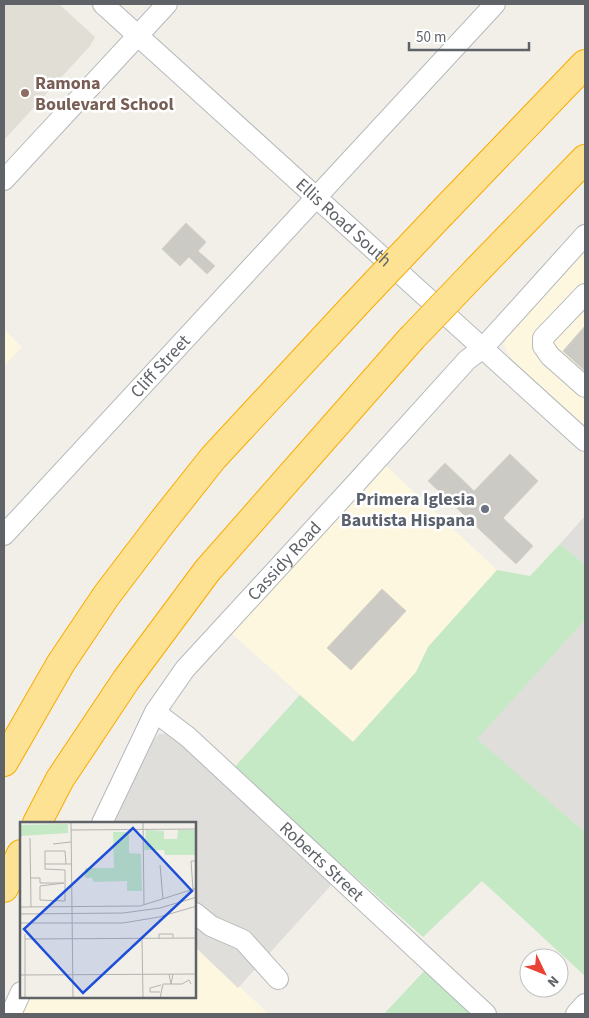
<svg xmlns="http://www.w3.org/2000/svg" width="589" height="1018" font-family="'Source Sans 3',sans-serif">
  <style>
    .commercial { fill: #fef7e0 }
    .industrial { fill: #e0deda }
    .education { fill: #e1ded6 }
    .green { fill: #c5e8c5 }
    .building { fill: #cccac5; stroke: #d6d1c6 }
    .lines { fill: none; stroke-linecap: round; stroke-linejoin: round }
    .minor-casing { stroke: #b5b8bc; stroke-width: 22 }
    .highway-casing { stroke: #f9ab00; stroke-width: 30 }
    .minor { stroke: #fff; stroke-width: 20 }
    .highway { stroke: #fde293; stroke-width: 28 }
    .highway-bridge-casing { stroke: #f9ab00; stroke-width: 30; stroke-linecap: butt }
    .highway-bridge { stroke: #fde293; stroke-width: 28 }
    .education-dot { fill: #8d6e63; stroke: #fff; stroke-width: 2 }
    .worship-dot { fill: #6b7280; stroke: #fff; stroke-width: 2 }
    .labels { text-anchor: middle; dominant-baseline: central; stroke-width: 5; stroke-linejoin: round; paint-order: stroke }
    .education-label { font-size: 18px; font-weight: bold; fill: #785e54; stroke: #fff; text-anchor: start }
    .street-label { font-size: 18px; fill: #5f6368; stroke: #fff }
    .worship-label { font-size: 18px; font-weight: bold; fill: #5b616d; stroke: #fff; text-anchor: end }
    .inset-road { fill: none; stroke: #b3b3b1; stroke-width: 1 }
    .view { fill: #1d4ed8; fill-opacity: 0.15; stroke: #1d4ed8; stroke-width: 2.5 }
    .inset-edge { fill: none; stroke: #5f6368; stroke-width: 2.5 }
  </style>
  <rect width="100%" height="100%" fill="#f1efe8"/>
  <g class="commercial">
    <polygon points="585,247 585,428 512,361 504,345 509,331"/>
    <polygon points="4,329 22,347 4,366"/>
    <polygon points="383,463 497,570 428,647 416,672 353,742 229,631"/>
    <polygon points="195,946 269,1014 21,1014 29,997 195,997"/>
  </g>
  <g class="industrial">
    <polygon points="585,516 585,565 560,544"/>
    <polygon points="585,620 585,832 476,739"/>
    <polygon points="171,733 334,882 238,988 195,947 195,823 113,823 153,740 159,734"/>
  </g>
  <polygon class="education" points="4,4 59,4 95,37 90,46 4,140"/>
  <g class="green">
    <polygon points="560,544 585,565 585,620 477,739 585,832 585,976 482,881 423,937 287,816 232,770 300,695 353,742 416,672 428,647 497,570 530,576"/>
    <polygon points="426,969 478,1014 384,1014"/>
  </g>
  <g class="building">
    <polygon points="186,223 206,242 198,251 215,266 207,274 189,257 180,266 162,249"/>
    <polygon points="585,326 585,371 563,351"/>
    <polygon points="510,454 538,481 503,518 533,546 516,564 428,481 445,463 474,491"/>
    <polygon points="382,589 406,611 351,670 327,648"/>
  </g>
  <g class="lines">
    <g class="minor-casing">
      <g id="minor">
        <path id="s1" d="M103,4L585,441"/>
        <polyline points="4,180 167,4"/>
        <polyline points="585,294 543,338 543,346 550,356 585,387"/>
        <path id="s2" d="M4,535L495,4"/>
        <path id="s3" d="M155,712L188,737L486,1014"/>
        <path id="s4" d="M102,823L155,712L185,669L356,483L467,360L483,348L585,235"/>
        <polyline points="195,913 211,926 243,940 278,979"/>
        <polyline points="11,1014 21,992"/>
        <polyline points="576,1014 585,1004"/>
      </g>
    </g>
    <g class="highway-casing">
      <g id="highway">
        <polyline points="441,214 585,64"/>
        <polyline points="477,270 585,159"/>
        <polyline points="4,762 61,663 106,596 163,521 213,458 354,306"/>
        <polyline points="37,823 60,779 126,680 207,571 411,339"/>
        <polyline points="4,888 21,854"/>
      </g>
    </g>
    <use href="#minor" class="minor"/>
    <use href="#highway" class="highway"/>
    <g class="highway-bridge-casing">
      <g id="highway-bridge">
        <polyline points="354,306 441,214"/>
        <polyline points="411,339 477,270"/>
      </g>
    </g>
    <use href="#highway-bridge" class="highway-bridge"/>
  </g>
  <circle class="education-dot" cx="25" cy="93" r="5"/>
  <circle class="worship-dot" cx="485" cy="509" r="5"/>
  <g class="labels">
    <g class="education-label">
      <text x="35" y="83">Ramona<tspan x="35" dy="21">Boulevard School</tspan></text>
    </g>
    <g class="street-label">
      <text stroke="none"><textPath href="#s1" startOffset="325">Ellis Road South</textPath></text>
      <text stroke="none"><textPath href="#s2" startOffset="230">Cliff Street</textPath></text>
      <text stroke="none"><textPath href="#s4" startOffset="322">Cassidy Road</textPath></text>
      <text stroke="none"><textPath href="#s3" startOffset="224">Roberts Street</textPath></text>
    </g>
    <g class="worship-label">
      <text x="475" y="499">Primera Iglesia<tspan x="475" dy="21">Bautista Hispana</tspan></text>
    </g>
  </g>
  <g transform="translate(20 822)">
    <rect width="176" height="176" fill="#f1efe8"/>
    <path d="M48,2V11L0,14V3ZM126,8L144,9V17H157L158,8H176V33H145L144,28H124ZM93,10H109V31L121,32L122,69H107V59L74,60L72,56H65V46H94Z" fill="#c5e8c5"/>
    <path class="inset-road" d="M51,0L53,176M123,0L124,83M51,8L177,7M10,16L11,85M33,22L51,20M25,42V29H45L46,42M140,43L143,77M10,56H20V61H44L20,64V78L45,79V48L25,47V42H51M173,67L171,39H177M0,85L120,84L177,66M0,92L103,91L140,86L177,75M0,101H103L139,95L177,84M5,112V176M5,117L177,116M122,117L123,176M139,117V112H153V116M149,152L151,162L153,152M0,153L177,152M140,170H130V166L141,163M140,176L143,162H162L169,158L171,162"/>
    <path class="view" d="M113,6L172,69L63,171L4,107Z"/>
    <rect width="176" height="176" class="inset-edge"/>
  </g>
  <rect width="589" height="1018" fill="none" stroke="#5f6368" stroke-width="10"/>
  <g transform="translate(544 973) rotate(133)"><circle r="24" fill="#ffffff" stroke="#bfc1c3"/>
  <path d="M0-4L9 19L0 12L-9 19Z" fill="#ea4335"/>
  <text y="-8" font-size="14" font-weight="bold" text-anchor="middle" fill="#5f6368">N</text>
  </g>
  <path d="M409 42v8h120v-8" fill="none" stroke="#5f6368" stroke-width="2.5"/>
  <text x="416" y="42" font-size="15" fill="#5f6368" stroke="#ffffff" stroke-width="4" paint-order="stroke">50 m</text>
</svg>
